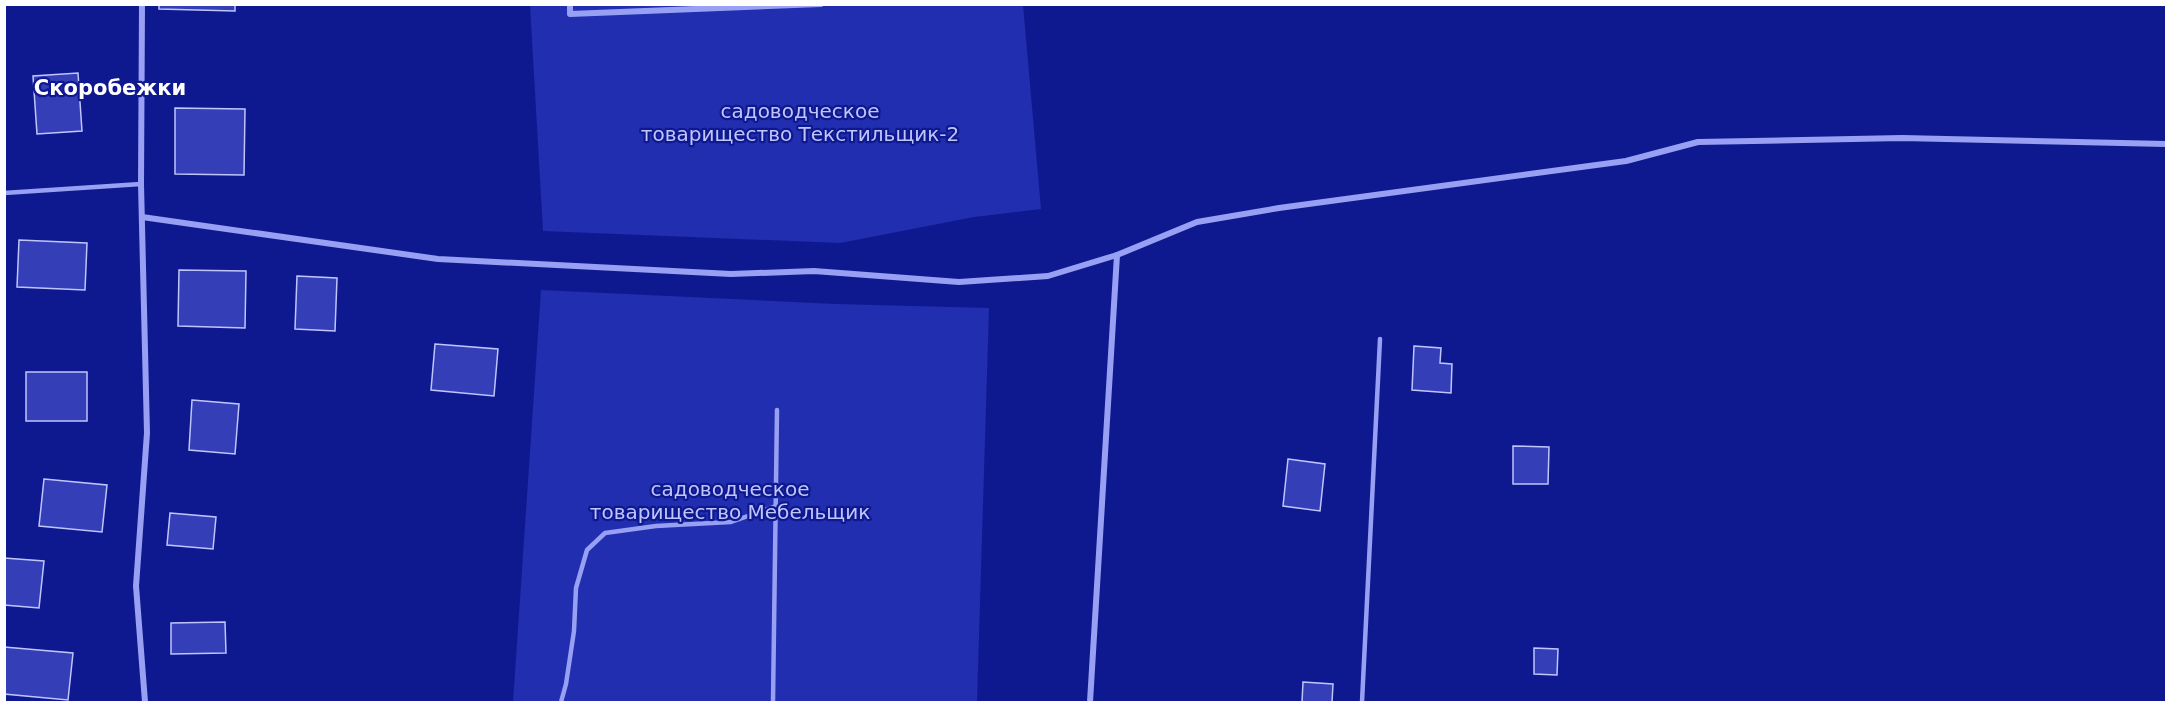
<svg xmlns="http://www.w3.org/2000/svg" width="2171" height="707" font-family="'DejaVu Sans',sans-serif">
  <style>
    .green { fill: #202eaf }
    .building { fill: #333eb7; stroke: #c0c5fe; stroke-width: 1.5 }
    .lines { fill: none; stroke-linecap: round; stroke-linejoin: round }
    .service { stroke: #98a0f3; stroke-width: 4.5 }
    .minor { stroke: #98a0f3; stroke-width: 6 }
    .labels { text-anchor: middle; dominant-baseline: central; stroke-width: 4.5; stroke-linejoin: round; paint-order: stroke }
    .park-label { font-size: 20px; fill: #c0c5fe; stroke: #0f198f }
    .neighbourhood-label { font-size: 21px; font-weight: bold; fill: #fff; stroke: #0f198f }
  </style>
  <rect width="100%" height="100%" fill="#0f198f"/>
  <g class="green">
    <polygon points="530,5 1023,5 1041,209 974,217 840,243 543,231"/>
    <polygon points="541,290 835,304 989,308 977,702 513,702"/>
  </g>
  <g class="building">
    <polygon points="159,4 235,4 235,11 159,9"/>
    <polygon points="78,73 82,131 37,134 33,76"/>
    <polygon points="175,108 245,109 244,175 175,174"/>
    <polygon points="19,240 87,243 85,290 17,287"/>
    <polygon points="179,270 246,271 245,328 178,326"/>
    <polygon points="297,276 337,278 335,331 295,329"/>
    <polygon points="435,344 498,349 494,396 431,390"/>
    <polygon points="1414,346 1441,348 1440,363 1452,364 1451,393 1412,390"/>
    <rect x="26" y="372" width="61" height="49"/>
    <polygon points="192,400 239,404 235,454 189,450"/>
    <polygon points="1513,446 1549,447 1548,484 1513,484"/>
    <polygon points="1288,459 1325,464 1320,511 1283,506"/>
    <polygon points="44,479 107,485 102,532 39,526"/>
    <polygon points="170,513 216,517 213,549 167,545"/>
    <polygon points="4,558 44,561 39,608 4,605"/>
    <polygon points="225,622 226,653 171,654 171,623"/>
    <polygon points="4,647 73,653 68,700 4,694"/>
    <polygon points="1534,648 1558,649 1557,675 1534,674"/>
    <polygon points="1303,682 1333,684 1332,702 1302,702"/>
  </g>
  <g class="lines">
    <g class="service">
      <polyline points="4,193 141,184"/>
      <polyline points="561,702 566,684 574,631 576,588 587,550 605,533 656,526 731,522 776,506"/>
      <polyline points="773,702 777,410"/>
      <polyline points="1362,702 1380,339"/>
    </g>
    <g class="minor">
      <polyline points="142,4 141,184 147,433 136,586 145,702"/>
      <polyline points="570,4 570,14 821,4"/>
      <polyline points="142,217 438,259 731,274 814,271 959,282 1048,276 1117,255 1197,222 1279,208 1626,161 1698,142 1902,138 2166,144"/>
      <polyline points="1090,702 1117,255"/>
    </g>
  </g>
  <g class="labels">
    <g class="park-label">
      <text x="800" y="111">садоводческое<tspan x="800" dy="23">товарищество Текстильщик-2</tspan></text>
      <text x="730" y="489">садоводческое<tspan x="730" dy="23">товарищество Мебельщик</tspan></text>
    </g>
    <g class="neighbourhood-label">
      <text x="110" y="88">Скоробежки</text>
    </g>
  </g>
  <rect width="2171" height="707" fill="none" stroke="#ffffff" stroke-width="12"/>
</svg>
